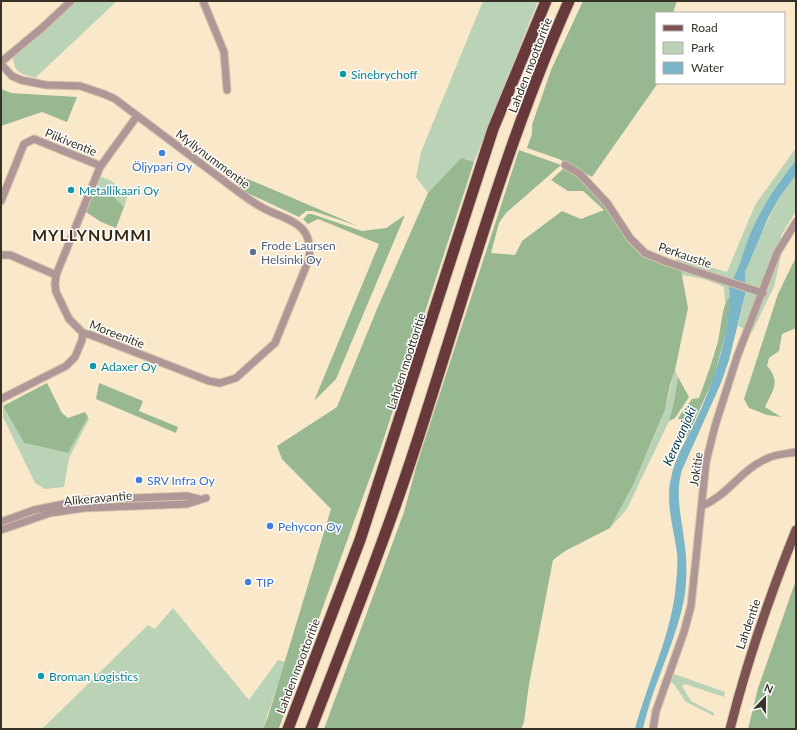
<svg xmlns="http://www.w3.org/2000/svg" width="797" height="730" font-family="Lato,sans-serif">
  <style>
    .green { fill: #bad2b5 }
    .forest { fill: #97b890 }
    .water { fill: #7ab6c8 }
    .lines { fill: none; stroke-linecap: round; stroke-linejoin: round }
    .minor-casing { stroke: #d3c4aa; stroke-width: 9 }
    .major-casing { stroke: #d3c4aa; stroke-width: 11 }
    .highway-casing { stroke: #d3c4aa; stroke-width: 13 }
    .minor { stroke: #b09797; stroke-width: 7 }
    .major { stroke: #7c5253; stroke-width: 9 }
    .highway { stroke: #68393b; stroke-width: 11 }
    .culture-dot { fill: #0f9aa8; stroke: #fff; stroke-width: 1.5 }
    .shop-dot { fill: #3f7fe0; stroke: #fff; stroke-width: 1.5 }
    .service-dot { fill: #5c6f8a; stroke: #fff; stroke-width: 1.5 }
    .labels { text-anchor: middle; dominant-baseline: central; stroke-width: 3; stroke-linejoin: round; paint-order: stroke }
    .street-label { font-size: 12px; fill: #383226; stroke: #fff }
    .culture-label { font-size: 12px; fill: #0d838f; stroke: #fff; text-anchor: start }
    .shop-label { font-size: 12px; fill: #366cbe; stroke: #fff; text-anchor: start }
    .service-label { font-size: 12px; fill: #4e5e75; stroke: #fff; text-anchor: start }
    .water-label { font-size: 13px; font-style: italic; fill: #08404d; stroke: #fff }
    .district-label { font-size: 16px; font-weight: bold; letter-spacing: 1px; fill: #34270e; stroke: #fff }
  </style>
  <rect width="100%" height="100%" fill="#fae8cb"/>
  <g class="green">
    <path d="M74,1H117L35,78C20,73 14,73 13,57L45,30Z"/>
    <polygon points="483,1 538,1 474,162 461,158 428,193 416,177 421,152"/>
    <polygon points="796,148 796,160 779,182 752,231 735,278 729,286 731,301 728,298 725,303 724,287 704,279 682,275 676,257 727,272 755,205"/>
    <polygon points="796,175 796,211 780,237 789,239 781,255 774,287 752,332 738,326 745,295 745,272 753,250 779,198"/>
    <polygon points="101,177 110,180 128,195 124,207 110,193 96,186 98,180"/>
    <path d="M675,370L678,377L674,402L669,421L627,509L610,528C630,490 649,452 664,412C669,399 670,384 675,370Z"/>
    <polygon points="3,406 24,443 68,453 88,417 89,419 69,458 64,487 45,489 35,483 3,417"/>
    <polygon points="173,608 249,700 278,660 285,662 263,729 42,729 148,625 155,629"/>
    <polygon points="669,672 725,692 724,697 685,684 682,686 691,701 714,713 714,716 686,702 674,684 666,680"/>
  </g>
  <g class="forest">
    <polygon points="583,1 677,1 673,13 656,13 656,83 658,83 592,177 559,159 527,148 532,134 532,125 551,70"/>
    <polygon points="1,89 11,93 77,97 67,122 42,112 1,126"/>
    <polygon points="519,150 561,165 506,213 499,223 491,253 515,255 522,241 562,211 581,219 604,210 583,191 568,191 551,180 565,167 593,190 607,206 627,238 664,265 681,270 688,308 675,370 670,385 665,410 634,483 610,528 565,551 553,560 529,684 524,722 521,729 324,729 404,512 417,464"/>
    <polygon points="461,158 474,162 380,450 279,728 263,729 268,717 331,509 282,459 277,446 337,407 377,309 428,193"/>
    <polygon points="220,167 358,226 313,211 306,211 299,217 243,191"/>
    <polygon points="96,186 110,193 124,207 116,228 101,222 86,212"/>
    <polygon points="308,214 312,214 362,231 386,228 405,215 336,379 314,401 379,244 318,219 308,224 303,219"/>
    <path d="M796,257V328L782,334L779,351L769,358L767,366C781,382 773,390 765,407L781,417L767,415L749,408L744,399L778,294Z"/>
    <path d="M728,298L731,301L726,332L713,380L687,437L681,434L683,423L678,418L692,399L699,398C706,379 713,360 718,341C721,328 722,308 728,298Z"/>
    <polygon points="678,377 689,397 675,418 669,421 674,402"/>
    <polygon points="47,383 62,413 68,418 85,412 88,417 68,453 24,443 3,406"/>
    <polygon points="99,383 143,401 139,411 178,427 176,433 96,399"/>
    <polygon points="796,580 796,729 748,729 758,688"/>
  </g>
  <path class="water" d="M796,160V175L779,198L768,218L745,272V295L729,360L721,383L682,470C675,494 681,515 684,539C687,557 687,577 685,594C677,641 653,683 643,729H635C648,680 672,634 676,584C677,574 678,563 677,553C674,529 665,503 671,478C675,457 687,439 696,420C713,385 733,326 729,286C740,270 743,250 751,232C763,205 778,183 796,160Z"/>
  <g class="lines">
    <g class="minor-casing">
      <g id="minor">
        <polyline points="203,1 224,52 227,90"/>
        <polyline points="1,62 42,28 71,1"/>
        <path d="M1,64L12,76L21,80L46,85L80,86L104,94L115,99L228,184C240,193 251,202 265,209C289,221 314,223 309,259L275,343L236,378L220,383L209,381L91,335L83,333L69,319L56,292L55,284L56,275L100,167L137,116"/>
        <polyline points="565,165 580,174 607,203 630,238 645,253 667,262 763,293"/>
        <polyline points="1,201 24,144 34,139 101,166"/>
        <polyline points="1,255 10,255 56,275"/>
        <polyline points="1,399 66,366 75,357 82,340 83,333"/>
        <path d="M702,506C727,496 741,470 766,459C775,454 786,454 796,452"/>
        <polyline points="1,522 34,510 84,500 187,496 199,499"/>
        <polyline points="1,530 50,513 84,508 187,504 206,498"/>
        <polyline points="653,729 656,711 684,632 691,606 706,462 715,426 737,357 777,253 796,222"/>
      </g>
    </g>
    <g class="major-casing">
      <path id="major" d="M730,729C747,661 770,595 796,530"/>
    </g>
    <g class="highway-casing">
      <g id="highway">
        <polyline points="288,729 360,540 493,129 546,1"/>
        <path d="M311,729C345,640 381,551 411,460C462,306 503,149 569,1"/>
      </g>
    </g>
    <use href="#minor" class="minor"/>
    <use href="#major" class="major"/>
    <use href="#highway" class="highway"/>
  </g>
  <g class="culture-dot">
    <circle cx="343" cy="74" r="4"/>
    <circle cx="71" cy="190" r="4"/>
    <circle cx="93" cy="366" r="4"/>
    <circle cx="41" cy="676" r="4"/>
  </g>
  <g class="shop-dot">
    <circle cx="162" cy="153" r="4"/>
    <circle cx="139" cy="480" r="4"/>
    <circle cx="270" cy="526" r="4"/>
    <circle cx="248" cy="582" r="4"/>
  </g>
  <circle class="service-dot" cx="253" cy="252" r="4"/>
  <g class="labels">
    <g class="street-label">
      <text transform="translate(530 65) rotate(-69)">Lahden moottoritie</text>
      <text transform="translate(71 142) rotate(22)">Piikiventie</text>
      <text transform="translate(213 159) rotate(37)">Myllynummentie</text>
      <text transform="translate(685 255) rotate(19)">Perkaustie</text>
      <text transform="translate(117 334) rotate(21)">Moreenitie</text>
      <text transform="translate(406 361) rotate(-72)">Lahden moottoritie</text>
      <text transform="translate(696 469) rotate(-82)">Jokitie</text>
      <text transform="translate(98 498) rotate(-5)">Alikeravantie</text>
      <text transform="translate(748 624) rotate(-71)">Lahdentie</text>
      <text transform="translate(298 666) rotate(-69)">Lahden moottoritie</text>
    </g>
    <g class="culture-label">
      <text x="351" y="74">Sinebrychoff</text>
      <text x="79" y="190">Metallikaari Oy</text>
      <text x="101" y="366">Adaxer Oy</text>
      <text x="49" y="676">Broman Logistics</text>
    </g>
    <g class="shop-label">
      <text x="162" y="166" text-anchor="middle">Öljypari Oy</text>
      <text x="147" y="480">SRV Infra Oy</text>
      <text x="278" y="526">Pehycon Oy</text>
      <text x="256" y="582">TIP</text>
    </g>
    <g class="service-label">
      <text x="261" y="245">Frode Laursen<tspan x="261" dy="14">Helsinki Oy</tspan></text>
    </g>
    <g class="water-label">
      <text transform="translate(679 436) rotate(-66)">Keravanjoki</text>
    </g>
    <g class="district-label">
      <text x="92" y="234">MYLLYNUMMI</text>
    </g>
  </g>
  <rect width="797" height="730" fill="none" stroke="#383226" stroke-width="4"/>
  <rect x="655" y="12" width="130" height="72" fill="#ffffff" stroke="#afada8"/>
  <rect x="663" y="25" width="20" height="6" fill="#7c5253" stroke="#afada8"/>
  <text x="691" y="32" font-size="12" fill="#383226">Road</text>
  <rect x="663" y="42" width="20" height="12" fill="#bad2b5" stroke="#afada8"/>
  <text x="691" y="52" font-size="12" fill="#383226">Park</text>
  <rect x="663" y="62" width="20" height="12" fill="#7ab6c8" stroke="#afada8"/>
  <text x="691" y="72" font-size="12" fill="#383226">Water</text>
  <g transform="translate(765 698) rotate(22)" stroke="#ffffff" stroke-width="3" paint-order="stroke">
  <path d="M0-3L7 15L0 10L-7 15Z" fill="#383226"/>
  <text y="-6" font-size="11" font-weight="bold" text-anchor="middle" fill="#383226">N</text>
  </g>
</svg>
